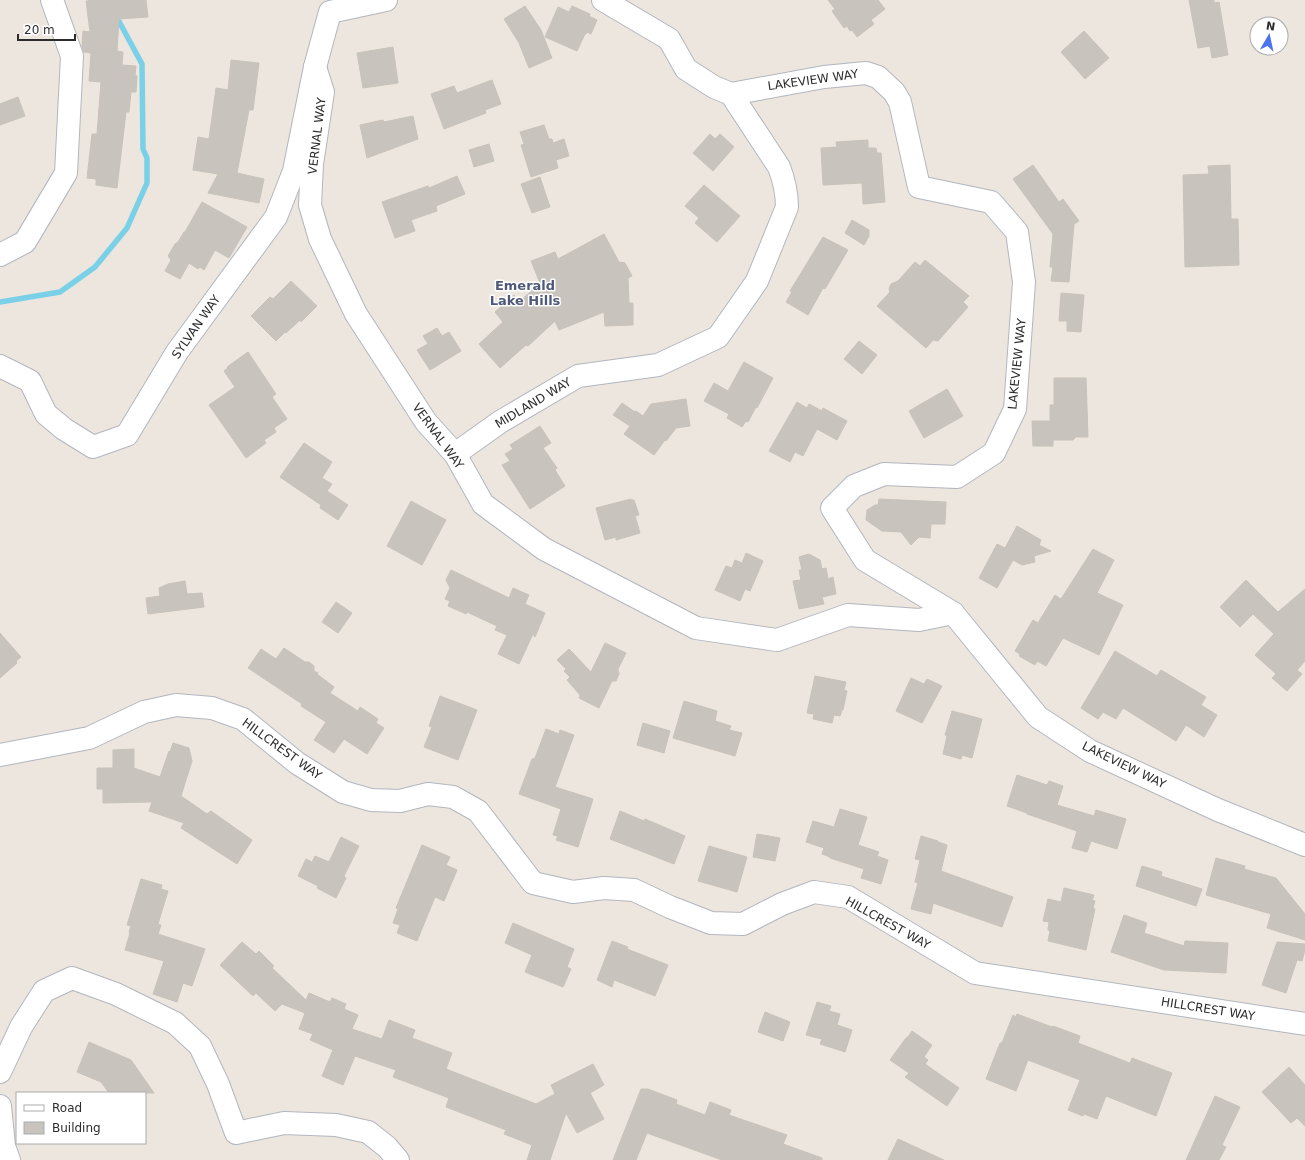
<svg xmlns="http://www.w3.org/2000/svg" width="1305" height="1160" font-family="'DejaVu Sans',sans-serif">
  <style>
    .lines { fill: none; stroke-linecap: round; stroke-linejoin: round }
    .stream { stroke: #7ad1e7; stroke-width: 5.5 }
    .building { fill: #c8c4bd; stroke: #c8c2b9 }
    .minor-casing { stroke: #b2b6be; stroke-width: 24 }
    .minor { stroke: #fff; stroke-width: 22 }
    .labels { text-anchor: middle; dominant-baseline: central; stroke-width: 3; stroke-linejoin: round; paint-order: stroke }
    .street-label { font-size: 12px; fill: #2c2c2c; stroke: #fff }
    .neighbourhood-label { font-size: 13px; font-weight: bold; fill: #4f597a; stroke: #fff }
  </style>
  <rect width="100%" height="100%" fill="#ece6df"/>
  <g class="lines">
    <polyline class="stream" points="0,302 60,292 95,267 127,228 147,183 147,158 143,149 142,64 115,14"/>
  </g>
  <g class="building">
    <polygon points="95,0 146,0 148,17 119,19 117,51 123,52 122,65 136,66 135,76 137,76 136,92 131,92 129,112 126,112 117,188 96,185 96,179 87,178 92,134 97,134 101,82 89,81 91,53 84,52 82,46 83,31 90,32 86,1"/>
    <polygon points="828,0 878,0 885,9 871,20 874,24 857,37 852,30 850,31 847,26 844,28 832,11 835,9"/>
    <polygon points="1189,0 1214,0 1214,3 1219,2 1228,55 1212,58 1210,46 1198,48"/>
    <polygon points="525,6 541,30 552,58 529,68 519,43 504,19"/>
    <polygon points="572,6 590,14 589,16 597,20 591,34 587,32 586,34 585,34 577,51 545,37 558,7 569,12"/>
    <polygon points="1084,31 1109,58 1085,79 1061,52"/>
    <polygon points="393,47 398,83 363,88 357,53"/>
    <polygon points="231,60 259,63 253,110 249,110 237,173 264,179 259,203 208,193 218,174 193,170 198,137 209,139 216,88 228,90"/>
    <polygon points="492,80 501,104 485,110 486,113 444,129 431,94 454,86 457,93"/>
    <polygon points="18,97 25,116 0,125 0,104"/>
    <polygon points="413,116 418,139 367,158 360,125 383,120 384,122"/>
    <polygon points="544,125 549,139 552,139 553,143 564,139 569,156 556,160 558,168 531,177 521,145 524,144 520,132"/>
    <polygon points="710,134 715,139 720,134 734,147 713,171 693,153"/>
    <polygon points="868,140 868,148 876,148 877,153 881,153 885,202 863,204 862,183 823,185 821,148 837,147 836,142"/>
    <polygon points="489,144 494,161 474,167 469,150"/>
    <polygon points="1033,165 1059,202 1063,199 1079,221 1074,224 1069,282 1051,281 1053,267 1050,267 1053,234 1013,179"/>
    <polygon points="1230,165 1231,219 1238,219 1239,265 1185,267 1183,175 1209,174 1208,166"/>
    <polygon points="457,176 465,194 436,206 437,211 411,220 415,231 395,238 382,202 428,186 429,188"/>
    <polygon points="540,177 550,207 532,213 521,184"/>
    <polygon points="704,185 740,216 717,242 695,223 699,218 685,206"/>
    <polygon points="202,202 247,227 229,258 215,250 204,270 200,267 198,269 189,263 180,279 165,271 171,260 168,256 175,244 178,242 184,232 185,232"/>
    <polygon points="852,220 869,230 869,236 864,245 845,233"/>
    <polygon points="604,234 619,262 625,263 632,276 628,278 629,303 633,303 633,325 605,326 604,312 559,330 555,321 528,346 526,345 500,368 479,344 503,322 495,312 514,295 519,302 540,283 531,261 555,252 558,259"/>
    <polygon points="823,237 848,250 825,289 823,288 808,315 786,302 792,292 790,291"/>
    <polygon points="925,260 969,296 963,302 968,307 938,341 933,340 926,348 877,306 890,292 889,289 891,284 898,281 915,262 920,266"/>
    <polygon points="291,281 317,306 301,322 300,320 286,333 285,332 276,341 251,316 270,297 273,299"/>
    <polygon points="1061,293 1084,295 1081,332 1067,331 1067,321 1059,321"/>
    <polygon points="437,328 442,336 449,332 461,351 430,370 417,350 428,344 423,336"/>
    <polygon points="859,341 877,355 862,374 844,359"/>
    <polygon points="248,352 276,394 272,397 287,419 274,428 276,432 264,440 266,443 246,458 209,405 235,387 224,371 228,368 227,367"/>
    <polygon points="744,362 773,378 757,408 756,407 748,422 746,421 742,427 727,418 729,414 704,401 714,383 728,391"/>
    <polygon points="1054,378 1086,378 1088,437 1076,437 1073,440 1053,440 1053,446 1033,446 1032,421 1050,421 1050,405 1054,405"/>
    <polygon points="947,389 963,416 924,438 909,411"/>
    <polygon points="686,399 690,426 676,428 666,441 665,440 654,455 624,434 630,426 613,415 622,403 635,412 636,411 643,416 651,404"/>
    <polygon points="797,402 807,408 809,404 822,411 823,408 847,421 837,440 817,429 803,456 795,452 790,462 769,451"/>
    <polygon points="540,426 551,443 543,448 557,468 555,470 565,486 530,509 502,465 510,461 505,454 513,449 510,445"/>
    <polygon points="304,443 332,462 322,478 332,484 327,491 348,505 338,520 320,508 321,505 280,477"/>
    <polygon points="631,499 631,500 634,500 639,515 635,516 640,533 616,540 616,537 605,540 596,508"/>
    <polygon points="879,499 946,502 945,524 931,524 930,538 919,537 911,545 901,532 882,531 866,520 867,510 875,505 878,505"/>
    <polygon points="411,501 446,520 422,565 387,546"/>
    <polygon points="1017,526 1041,540 1039,545 1051,551 1034,556 1035,562 1022,565 1013,560 997,588 979,578 997,544 1005,548"/>
    <polygon points="1093,549 1114,560 1097,593 1123,605 1099,655 1063,638 1046,666 1037,661 1035,665 1019,656 1020,654 1015,651 1033,620 1038,623 1055,595 1061,599"/>
    <polygon points="746,553 763,561 750,591 745,589 740,601 715,590 726,566 732,568 735,560 742,563"/>
    <polygon points="809,554 820,560 822,569 826,568 828,579 833,577 836,594 822,597 824,604 799,609 793,581 801,580 799,570 802,570 799,557"/>
    <polygon points="451,570 509,598 513,588 529,595 525,604 545,613 535,637 533,634 519,664 498,654 507,635 495,630 497,626 467,612 466,614 448,606 450,601 445,599 450,588 446,580"/>
    <polygon points="1246,580 1278,612 1305,589 1305,661 1297,670 1302,674 1287,691 1272,678 1276,674 1255,655 1274,634 1253,614 1240,627 1220,607"/>
    <polygon points="185,581 187,594 202,593 204,607 148,614 146,598 160,596 159,588 168,584"/>
    <polygon points="336,602 352,613 338,633 322,622"/>
    <polygon points="0,633 21,657 16,661 17,663 0,678"/>
    <polygon points="605,643 626,653 618,669 619,674 616,681 612,681 599,708 579,698 580,695 567,680 570,677 564,671 566,669 557,660 569,649 591,672"/>
    <polygon points="284,648 305,662 309,662 314,666 314,671 318,673 317,674 334,687 330,693 358,711 360,707 378,719 376,723 384,728 367,754 344,739 334,753 314,740 326,722 301,706 302,704 248,668 261,649 276,659"/>
    <polygon points="1115,651 1157,676 1161,670 1206,697 1201,705 1217,715 1204,737 1186,725 1176,741 1123,708 1116,719 1103,712 1098,719 1081,708"/>
    <polygon points="815,676 846,682 844,690 847,691 843,710 842,710 840,716 834,715 832,723 813,719 814,714 807,713"/>
    <polygon points="911,678 924,684 927,679 942,686 922,723 896,711"/>
    <polygon points="440,696 477,710 458,760 424,747 432,727 429,726"/>
    <polygon points="684,701 717,711 715,721 731,726 729,730 742,733 735,756 673,738"/>
    <polygon points="952,711 982,719 972,758 962,755 961,759 943,754 947,736 945,735"/>
    <polygon points="643,723 670,731 664,753 637,745"/>
    <polygon points="546,729 559,734 560,730 574,735 555,787 593,799 578,847 556,840 558,836 553,835 561,809 519,794 532,759 535,758"/>
    <polygon points="173,743 189,748 192,761 181,796 207,814 211,811 252,840 237,864 181,828 184,823 149,811 152,802 103,803 103,789 97,789 97,768 113,768 113,750 134,749 134,768 160,777 169,751 170,752"/>
    <polygon points="1017,775 1047,785 1049,781 1063,786 1057,805 1094,816 1096,810 1126,819 1117,849 1091,841 1087,852 1072,848 1077,831 1027,814 1027,813 1007,806"/>
    <polygon points="840,809 867,817 858,845 879,852 877,856 888,860 881,884 861,878 864,869 830,858 830,857 822,854 824,848 806,842 813,821 834,827"/>
    <polygon points="620,811 644,821 645,819 685,836 674,864 610,839"/>
    <polygon points="757,834 780,838 775,861 753,857"/>
    <polygon points="921,836 938,841 938,842 947,845 941,871 1013,897 1002,927 933,903 931,914 911,909 918,883 915,882 920,860 915,859"/>
    <polygon points="341,837 359,846 344,876 346,878 336,898 317,888 318,886 298,876 306,859 312,862 315,856 329,862"/>
    <polygon points="422,845 450,857 446,865 457,870 444,901 435,897 417,941 397,933 400,925 393,923 398,909 396,908"/>
    <polygon points="709,846 747,857 737,892 698,881"/>
    <polygon points="1216,858 1245,866 1244,869 1276,878 1305,914 1305,940 1267,928 1271,914 1206,895"/>
    <polygon points="1142,866 1162,872 1161,876 1202,889 1196,906 1136,886"/>
    <polygon points="141,879 162,885 161,889 168,891 158,924 161,925 158,934 205,949 192,986 183,983 177,1002 153,994 164,961 125,950 130,933 129,932 131,926 127,925"/>
    <polygon points="1064,888 1094,895 1092,900 1095,901 1093,908 1095,909 1086,950 1048,941 1050,931 1048,930 1049,922 1043,921 1048,899 1061,902"/>
    <polygon points="1124,915 1147,923 1144,933 1184,946 1185,941 1228,943 1226,973 1164,970 1111,952"/>
    <polygon points="513,923 574,949 567,967 571,969 563,987 525,972 532,955 505,943"/>
    <polygon points="612,941 628,947 627,949 668,965 655,996 614,980 612,987 597,980"/>
    <polygon points="242,942 256,954 259,951 274,966 272,968 306,1000 309,993 330,1002 332,998 346,1004 344,1009 358,1015 352,1029 382,1039 389,1020 415,1030 412,1038 452,1053 446,1069 536,1104 555,1094 551,1085 593,1064 604,1085 590,1093 604,1119 577,1133 566,1113 550,1160 527,1160 532,1145 504,1134 506,1130 446,1107 449,1098 393,1077 396,1070 355,1056 343,1085 322,1076 333,1050 310,1040 313,1034 299,1029 305,1013 282,1004 275,1011 256,993 253,996 220,965"/>
    <polygon points="1277,942 1305,944 1305,950 1302,961 1297,960 1286,993 1262,985"/>
    <polygon points="817,1002 831,1006 829,1011 840,1014 837,1025 852,1030 845,1052 820,1044 822,1039 806,1035"/>
    <polygon points="765,1012 790,1022 783,1041 758,1032"/>
    <polygon points="1017,1014 1052,1027 1053,1026 1080,1036 1078,1043 1130,1063 1132,1058 1172,1073 1156,1116 1106,1096 1097,1119 1084,1114 1083,1116 1068,1110 1080,1080 1028,1060 1016,1091 986,1079 1000,1043 1002,1043 1013,1015 1016,1017"/>
    <polygon points="912,1031 932,1045 924,1057 928,1060 925,1064 959,1088 947,1106 905,1077 909,1073 890,1060 906,1038 907,1038"/>
    <polygon points="89,1042 131,1060 154,1093 109,1093 101,1082 77,1072"/>
    <polygon points="1289,1067 1305,1085 1305,1126 1297,1118 1291,1123 1262,1092"/>
    <polygon points="641,1089 648,1089 677,1100 676,1104 705,1115 710,1102 731,1110 729,1115 787,1135 783,1144 822,1158 822,1160 722,1160 647,1133 636,1160 613,1160"/>
    <polygon points="1215,1096 1240,1107 1222,1145 1226,1147 1219,1160 1186,1160"/>
    <polygon points="898,1139 944,1160 888,1160"/>
  </g>
  <g class="lines">
    <g class="minor-casing">
      <g id="minor">
        <polyline points="603,0 669,39 686,69 714,87 731,94 824,77 866,73 878,77 894,92 900,102 919,187 991,202 1017,232 1024,282 1015,409 994,453 957,477 884,474 854,486 832,508 865,560 953,613 1038,717 1090,751 1218,810 1305,845"/>
        <polyline points="315,67 323,92 312,164 310,205 320,239 356,314 426,422 455,454 483,504 544,549 696,628 777,640 848,615 919,620 953,613"/>
        <polyline points="0,255 25,242 66,173 72,56 52,0"/>
        <polyline points="0,366 30,381 46,414 64,429 93,447 127,435 177,352 276,217 294,171 315,67 330,12 386,0"/>
        <path d="M455,454L500,422L578,376L658,365L718,337L757,281L787,207C787,193 784,180 779,167L731,94"/>
        <polyline points="0,755 89,738 144,712 176,705 212,708 243,719 297,763 343,792 371,800 400,801 428,794 453,797 478,811 533,883 573,892 604,888 634,890 670,907 711,923 743,924 782,904 814,892 848,897 975,973 1305,1024"/>
        <polyline points="0,1072 21,1027 44,991 72,978 116,994 175,1023 200,1046 218,1084 236,1133 284,1123 336,1125 368,1132 387,1147 398,1160"/>
        <polyline points="0,1106 4,1146 9,1160"/>
      </g>
    </g>
    <use href="#minor" class="minor"/>
  </g>
  <g class="labels">
    <g class="street-label">
      <text transform="translate(813 80) rotate(-8)">LAKEVIEW WAY</text>
      <text transform="translate(317 136) rotate(-83)">VERNAL WAY</text>
      <text transform="translate(196 327) rotate(-55)">SYLVAN WAY</text>
      <text transform="translate(1017 364) rotate(-84)">LAKEVIEW WAY</text>
      <text transform="translate(533 403) rotate(-31)">MIDLAND WAY</text>
      <text transform="translate(438 436) rotate(54)">VERNAL WAY</text>
      <text transform="translate(282 749) rotate(36)">HILLCREST WAY</text>
      <text transform="translate(1124 765) rotate(26)">LAKEVIEW WAY</text>
      <text transform="translate(888 923) rotate(29)">HILLCREST WAY</text>
      <text transform="translate(1208 1009) rotate(9)">HILLCREST WAY</text>
    </g>
    <g class="neighbourhood-label">
      <text x="525" y="285">Emerald<tspan x="525" dy="15">Lake Hills</tspan></text>
    </g>
  </g>
  <rect x="16" y="1092" width="130" height="52" fill="#ffffff" stroke="#ababab"/>
  <rect x="24" y="1105" width="20" height="6" fill="#ffffff" stroke="#ababab"/>
  <text x="52" y="1112" font-size="12" fill="#2c2c2c">Road</text>
  <rect x="24" y="1122" width="20" height="12" fill="#c8c4bd" stroke="#ababab"/>
  <text x="52" y="1132" font-size="12" fill="#2c2c2c">Building</text>
  <g transform="translate(1269 36) rotate(9)"><circle r="19" fill="#ffffff" stroke="#ababab"/>
  <path d="M0-3L7 15L0 10L-7 15Z" fill="#4b74ee"/>
  <text y="-6" font-size="11" font-weight="bold" text-anchor="middle" fill="#2c2c2c">N</text>
  </g>
  <path d="M18 34v6h57v-6" fill="none" stroke="#2c2c2c" stroke-width="2"/>
  <text x="24" y="34" font-size="12" fill="#2c2c2c" stroke="#ffffff" stroke-width="3" paint-order="stroke">20 m</text>
</svg>
